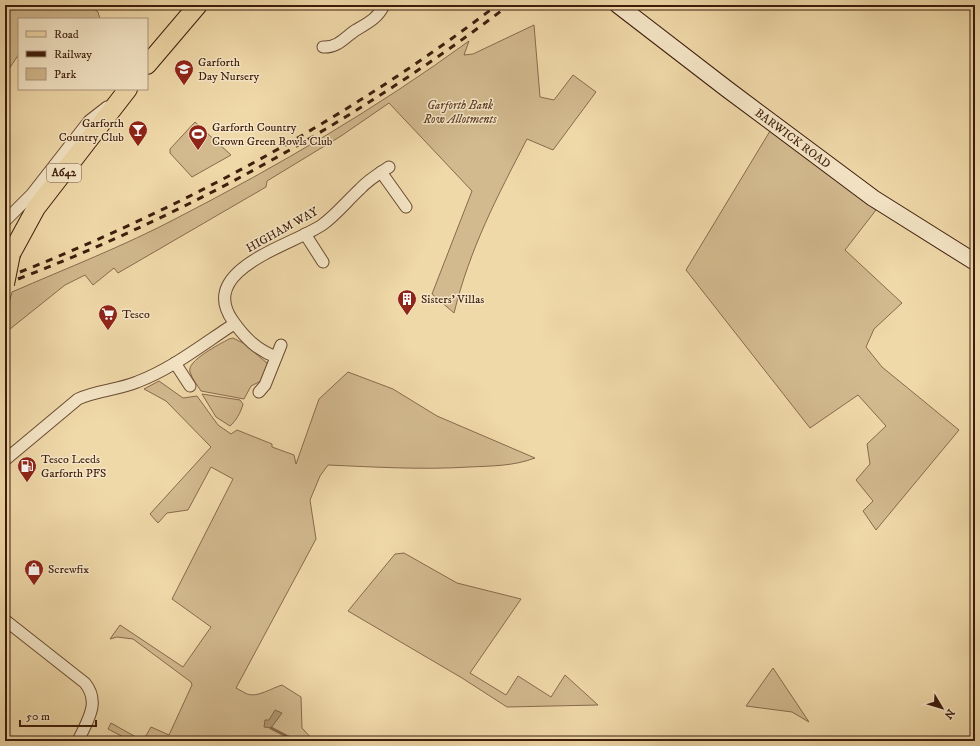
<svg xmlns="http://www.w3.org/2000/svg" width="980" height="746" font-family="'IM FELL DW Pica',serif">
  <style>
    .green { fill: #d2b98e; stroke: #886a4c }
    .water { fill: #b39973; stroke: #846749 }
    .lines { fill: none; stroke-linecap: round; stroke-linejoin: round }
    .stream { stroke: #846749; stroke-width: 3 }
    .street-casing { stroke: #6a4b32; stroke-width: 13 }
    .secondary-casing { stroke: #3d1c0b; stroke-width: 18 }
    .primary-casing { stroke: #3d1c0b; stroke-width: 20 }
    .street { stroke: #f5e6c7; stroke-width: 11 }
    .secondary { stroke: #f5e6c7; stroke-width: 16 }
    .primary { stroke: #f0d9a9; stroke-width: 18 }
    .rail { stroke: #3d1c0b; stroke-width: 3; stroke-dasharray: 7 7; stroke-linecap: butt }
    .primary-bridge-casing { stroke: #3d1c0b; stroke-width: 20; stroke-linecap: butt }
    .primary-bridge { stroke: #f0d9a9; stroke-width: 18 }
    .labels { text-anchor: middle; dominant-baseline: central; stroke-width: 3; stroke-linejoin: round; paint-order: stroke }
    .shield { fill: #f5e6c7; stroke: #745943; stroke-width: 1 }
    .shield-label { font-size: 11px; font-weight: bold; fill: #3d1c0b }
    .poi-label { font-size: 12px; fill: #3d1c0b; stroke: #f5e6c7; text-anchor: start }
    .park-label { font-size: 12px; font-style: italic; fill: #62432c; stroke: #f5e6c7 }
    .street-label { font-size: 12px; fill: #3d1c0b; stroke: #f5e6c7 }
  </style>
  <rect width="100%" height="100%" fill="#f0d9a9"/>
  <filter id="stains"><feTurbulence type="fractalNoise" baseFrequency=".005" numOctaves="4"/><feColorMatrix values="0 0 0 0 .2 0 0 0 0 .09 0 0 0 0 .02 0 0 0 .5 -.17"/></filter>
  <radialGradient id="worn" r=".72"><stop offset=".6" stop-color="#630" stop-opacity="0"/><stop offset="1" stop-color="#630" stop-opacity=".3"/></radialGradient>
  <g class="green">
    <polygon points="5,5 89,5 98,12 100,19 19,19 19,54 5,75"/>
    <path d="M534,25L540,97L554,100L573,75L596,92L553,150L527,139C497,197 470,248 454,313L432,294L472,191L389,103L341,136L267,181L266,187L118,273L114,268L93,285L85,275L65,285L5,333V317L12,292C67,268 124,246 177,218C278,166 377,108 469,41L464,55L473,54Z"/>
    <polygon points="195,122 231,155 192,177 170,153 170,149"/>
    <polygon points="770,131 876,210 845,250 902,303 874,329 866,347 882,367 959,430 876,530 863,511 873,501 856,480 870,464 867,444 886,426 858,395 810,428 686,270"/>
    <path d="M233,338L243,343L267,363L268,367L261,381L251,386L244,399L201,391C198,386 192,379 190,372C186,361 220,344 229,339Z"/>
    <path d="M348,372L393,389L437,416L535,458C514,466 492,466 469,467C422,470 375,467 328,465L320,476L310,500L316,539L236,688C240,690 243,692 247,694C257,698 272,688 282,685L301,697L302,728L314,741H131L108,729L111,723L143,741L151,727L169,735L192,685L191,682L133,639L117,637L110,639L120,625L183,667L211,627L172,599L233,479L211,467L188,510L167,513L158,523L150,514L211,447L166,401L144,389L159,381L183,398L197,396L218,425L231,434L237,430L272,444V447L294,455L296,464L319,399Z"/>
    <path d="M202,394L240,400L243,404C241,412 236,421 230,426L216,417Z"/>
    <polygon points="404,553 457,583 521,599 470,673 506,695 518,676 551,697 565,675 598,705 507,707 462,678 348,611 395,554"/>
    <polygon points="773,668 809,722 792,712 746,706"/>
  </g>
  <polygon class="water" points="275,710 282,713 271,728 264,727 265,720 269,720"/>
  <g class="lines">
    <polyline class="stream" points="271,728 296,741"/>
    <g class="street-casing">
      <g id="street">
        <path d="M323,47C338,48 345,37 356,30C368,23 378,18 384,5"/>
        <polyline points="381,172 406,207"/>
        <polyline points="5,221 32,194 89,121 107,107"/>
        <polyline points="305,234 323,262"/>
        <path d="M276,357C257,350 245,338 233,321C196,269 293,245 322,225C336,215 347,201 360,189C368,180 378,174 389,167"/>
        <polyline points="175,363 190,386"/>
        <polyline points="259,392 265,385 281,345"/>
        <path d="M5,460L78,399C97,390 118,390 137,382C172,369 203,344 234,324"/>
        <path d="M5,620L85,683C101,703 87,721 78,741"/>
      </g>
    </g>
    <g class="secondary-casing">
      <g id="secondary">
        <path id="s1" d="M618,5L727,89L873,198L975,262"/>
      </g>
    </g>
    <g class="primary-casing">
      <g id="primary">
        <polyline points="147,65 198,5"/>
        <polyline points="11,254 36,208 128,89"/>
      </g>
    </g>
    <use href="#street" class="street"/>
    <use href="#secondary" class="secondary"/>
    <use href="#primary" class="primary"/>
    <g class="rail">
      <path d="M20,272C189,205 352,116 497,5"/>
      <path d="M5,284C185,216 355,122 509,5"/>
    </g>
    <g class="primary-bridge-casing">
      <polyline id="primary-bridge" points="5,284 11,254"/>
    </g>
    <use href="#primary-bridge" class="primary-bridge"/>
  </g>
  <defs>
    <g id="school-pin" transform="scale(1)"><path d="M0 17L-7.5 6A9.5 9.5 0 1 1 7.5 6Z" fill="#8f2418" stroke="#f5e6c7"/><path d="M0-5L7-2L0 1L-7-2ZM-4 1L0 2.5L4 1V4Q0 6-4 4Z" fill="#fff"/></g>
    <g id="bar-pin" transform="scale(1)"><path d="M0 17L-7.5 6A9.5 9.5 0 1 1 7.5 6Z" fill="#8f2418" stroke="#f5e6c7"/><path d="M-6-5H6L.8 .8V4.5H3.5V6h-7V4.5H-.8V.8Z" fill="#fff"/></g>
    <g id="stadium-pin" transform="scale(1)"><path d="M0 17L-7.5 6A9.5 9.5 0 1 1 7.5 6Z" fill="#8f2418" stroke="#f5e6c7"/><path d="M0-5a6.5 5 0 1 0 0 10a6.5 5 0 1 0 0-10ZM-3.5-1.8h7v3.6h-7Z" fill="#fff"/></g>
    <g id="building-pin" transform="scale(1)"><path d="M0 17L-7.5 6A9.5 9.5 0 1 1 7.5 6Z" fill="#8f2418" stroke="#f5e6c7"/><path d="M-4-6H4V6H1V3H-1V6H-4ZM-2.5-4.3h1.7v1.8h-1.7ZM.8-4.3h1.7v1.8H.8ZM-2.5-1h1.7V.8h-1.7ZM.8-1h1.7V.8H.8Z" fill="#fff"/></g>
    <g id="supermarket-pin" transform="scale(1)"><path d="M0 17L-7.5 6A9.5 9.5 0 1 1 7.5 6Z" fill="#8f2418" stroke="#f5e6c7"/><path d="M-6-5.5h2.5l.6 2H6L4.5 2H-2.5L-4.4-4H-6ZM-1.5 3.2a1.3 1.3 0 1 0 .1 0ZM3 3.2a1.3 1.3 0 1 0 .1 0Z" fill="#fff"/></g>
    <g id="fuel-pin" transform="scale(1)"><path d="M0 17L-7.5 6A9.5 9.5 0 1 1 7.5 6Z" fill="#8f2418" stroke="#f5e6c7"/><path d="M-5.5-6h7V0h2V4h1.3V-2.5L3-4.5l.8-.8L6-3V5H2.5V1h-1V6h-7ZM-4.2-4.7v3.2H.2V-4.7Z" fill="#fff"/></g>
    <g id="shop-pin" transform="scale(1)"><path d="M0 17L-7.5 6A9.5 9.5 0 1 1 7.5 6Z" fill="#8f2418" stroke="#f5e6c7"/><path d="M-5-2.5h2.3a2.7 3.5 0 0 1 5.4 0H5L5.5 6h-11ZM-1.5-2.5h3a1.5 2.3 0 0 0-3 0Z" fill="#fff"/></g>
  </defs>
  <g fill-rule="evenodd">
    <use href="#school-pin" x="184" y="69"/>
    <use href="#bar-pin" x="138" y="130"/>
    <use href="#stadium-pin" x="198" y="134"/>
    <use href="#building-pin" x="407" y="299"/>
    <use href="#supermarket-pin" x="108" y="314"/>
    <use href="#fuel-pin" x="27" y="466"/>
    <use href="#shop-pin" x="34" y="569"/>
  </g>
  <g class="labels">
    <rect class="shield" x="47" y="164" width="34" height="18" rx="3"/>
    <g class="shield-label">
      <text x="64" y="173">A642</text>
    </g>
    <g class="poi-label">
      <text x="198" y="62">Garforth<tspan x="198" dy="14">Day Nursery</tspan></text>
      <text x="124" y="123" text-anchor="end">Garforth<tspan x="124" dy="14">Country Club</tspan></text>
      <text x="212" y="127">Garforth Country<tspan x="212" dy="14">Crown Green Bowls Club</tspan></text>
      <text x="421" y="299">Sisters' Villas</text>
      <text x="122" y="314">Tesco</text>
      <text x="41" y="459">Tesco Leeds<tspan x="41" dy="14">Garforth PFS</tspan></text>
      <text x="48" y="569">Screwfix</text>
    </g>
    <g class="park-label">
      <text x="460" y="105">Garforth Bank<tspan x="460" dy="14">Row Allotments</tspan></text>
    </g>
    <g class="street-label">
      <text stroke="none"><textPath href="#s1" startOffset="220">BARWICK ROAD</textPath></text>
      <text transform="translate(282 230) rotate(-29)">HIGHAM WAY</text>
    </g>
  </g>
  <rect width="980" height="746" fill="none" stroke="#f0d9a9" stroke-width="20"/>
  <rect x="6" y="6" width="968" height="734" fill="none" stroke="#3d1c0b" stroke-width="2"/>
  <rect x="10" y="10" width="960" height="726" fill="none" stroke="#3d1c0b"/>
  <rect x="18" y="18" width="130" height="72" fill="#f5e6c7" stroke="#ab957c"/>
  <rect x="26" y="31" width="20" height="6" fill="#f0d9a9" stroke="#ab957c"/>
  <text x="54" y="38" font-size="12" fill="#3d1c0b">Road</text>
  <rect x="26" y="51" width="20" height="6" fill="#3d1c0b" stroke="#ab957c"/>
  <text x="54" y="58" font-size="12" fill="#3d1c0b">Railway</text>
  <rect x="26" y="68" width="20" height="12" fill="#d2b98e" stroke="#ab957c"/>
  <text x="54" y="78" font-size="12" fill="#3d1c0b">Park</text>
  <g transform="translate(942 708) rotate(128)" stroke="#f5e6c7" stroke-width="3" paint-order="stroke">
  <path d="M0-3L7 15L0 10L-7 15Z" fill="#3d1c0b"/>
  <text y="-6" font-size="11" font-weight="bold" text-anchor="middle" fill="#3d1c0b">N</text>
  </g>
  <path d="M20 720v6h76v-6" fill="none" stroke="#3d1c0b" stroke-width="2"/>
  <text x="26" y="720" font-size="12" fill="#3d1c0b" stroke="#f5e6c7" stroke-width="3" paint-order="stroke">50 m</text>
  <rect width="100%" height="100%" filter="url(#stains)"/>
  <rect width="100%" height="100%" fill="url(#worn)"/>
</svg>
